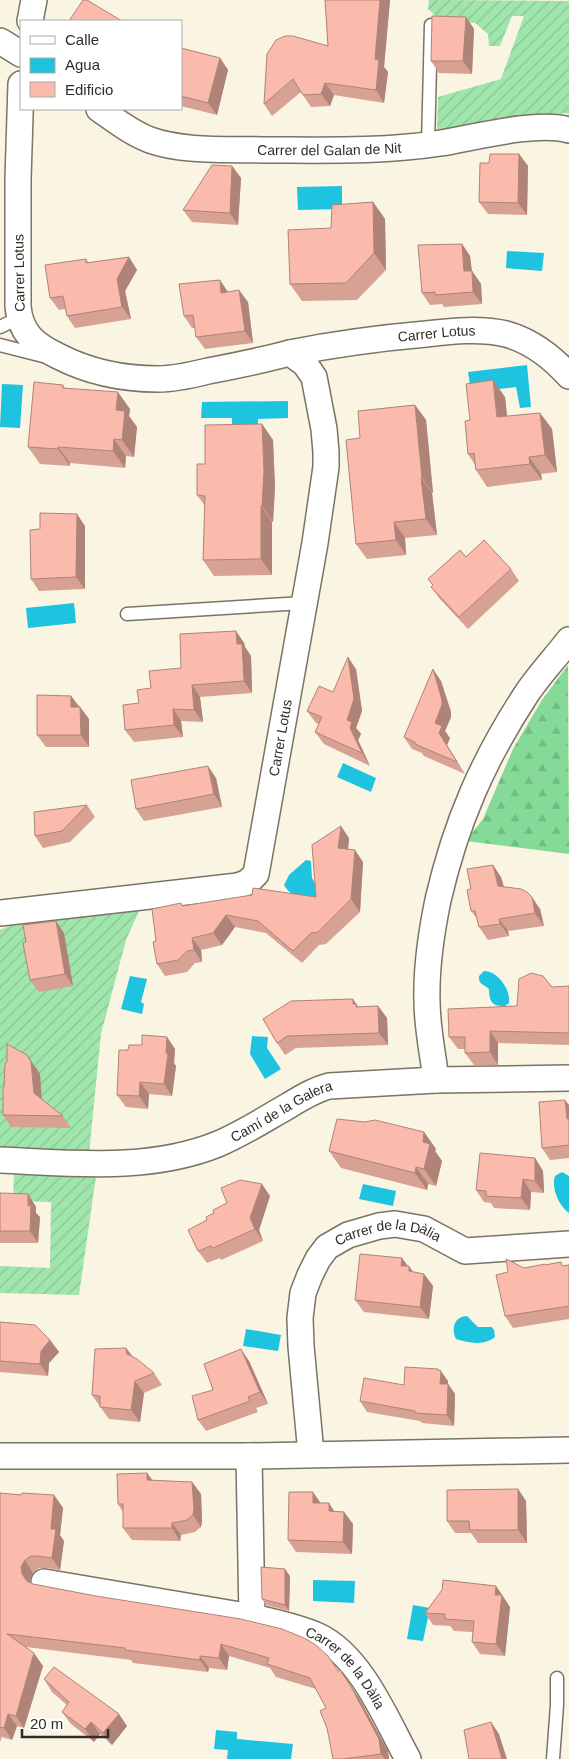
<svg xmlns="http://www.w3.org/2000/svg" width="569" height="1759" font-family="Arial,sans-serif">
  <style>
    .forest { fill: url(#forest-firs) }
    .garden { fill: url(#garden-furrows) }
    .water { fill: #1ec4df }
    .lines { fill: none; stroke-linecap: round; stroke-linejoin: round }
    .lane-casing { stroke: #797465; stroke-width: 15 }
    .street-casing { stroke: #797465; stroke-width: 28 }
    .lane { stroke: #fff; stroke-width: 12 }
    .street { stroke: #fff; stroke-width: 25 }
    .wall { fill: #d7a194 }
    .shaded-wall { fill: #af8378 }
    .building { fill: #fabbac; stroke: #af8378 }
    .labels { text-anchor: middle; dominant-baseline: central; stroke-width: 5; stroke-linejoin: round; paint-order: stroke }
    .street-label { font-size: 14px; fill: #2f2d26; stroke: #fff }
  </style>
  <defs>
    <pattern id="forest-firs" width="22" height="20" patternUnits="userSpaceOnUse" patternTransform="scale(1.25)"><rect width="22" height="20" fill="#84da96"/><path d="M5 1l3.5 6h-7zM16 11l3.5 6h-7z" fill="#72bb81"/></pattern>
    <pattern id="garden-furrows" width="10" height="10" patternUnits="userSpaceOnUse" patternTransform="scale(1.25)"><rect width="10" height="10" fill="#9fe5ac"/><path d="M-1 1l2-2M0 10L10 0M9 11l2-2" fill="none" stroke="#89c594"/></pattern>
  </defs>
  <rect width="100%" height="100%" fill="#faf4e3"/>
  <polygon class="forest" points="568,665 569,854 466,841 483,819 513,749 542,700"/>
  <g class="garden">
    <polygon points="429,0 569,1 569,114 566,113 437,131 438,97 501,79 524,16 512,16 500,46 489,46 488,34 475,23 441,21 428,9"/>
    <polygon points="138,907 139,911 126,940 101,1034 89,1153 0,1146 0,930 19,922"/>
    <polygon points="14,1174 96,1176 79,1295 0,1293 0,1266 50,1268 51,1202 13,1201"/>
  </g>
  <g class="water">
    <polygon points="342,186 342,209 298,210 297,187"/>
    <polygon points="507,251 544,253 542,271 506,268"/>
    <polygon points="527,365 531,407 520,408 516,387 471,392 468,372"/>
    <polygon points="2,384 23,385 20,428 0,427"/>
    <polygon points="288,401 288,418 258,419 258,425 232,426 232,418 201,418 202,402"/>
    <polygon points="74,603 76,623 28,628 26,608"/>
    <polygon points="343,763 376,778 371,792 337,777"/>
    <path d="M306,860L311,861L312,878L320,892L321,901C307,899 291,898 284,885L289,875Z"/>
    <path d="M484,971C498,971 511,990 509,1003L505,1006C492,1007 489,1001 489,989C484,984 478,985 479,976Z"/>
    <polygon points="130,976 147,979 141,1002 144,1004 142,1014 121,1009"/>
    <polygon points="252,1036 268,1037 267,1048 281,1069 265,1079 250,1054"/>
    <path d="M562,1172L569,1176V1213C559,1206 551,1188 555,1176Z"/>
    <polygon points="363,1184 396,1191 393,1206 359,1199"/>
    <path d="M467,1316L478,1327H492L494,1330L495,1337C484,1346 469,1343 456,1339C451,1328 454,1317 467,1316Z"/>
    <polygon points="246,1329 281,1335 278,1351 243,1346"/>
    <polygon points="313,1580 355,1581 354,1603 313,1601"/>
    <polygon points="413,1605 430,1608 423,1641 407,1639"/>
    <polygon points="216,1730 237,1732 237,1739 293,1744 291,1759 227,1759 228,1750 214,1749"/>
  </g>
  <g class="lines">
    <g class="lane-casing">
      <g id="lane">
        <polyline points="428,145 431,25"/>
        <polyline points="0,327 19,318"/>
        <polyline points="0,345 43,356"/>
        <polyline points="127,614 303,603"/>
        <polyline points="553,1759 557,1705 557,1678"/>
      </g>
    </g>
    <g class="street-casing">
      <g id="street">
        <polyline points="30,21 34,0"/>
        <polyline points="0,41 21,54"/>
        <path id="s1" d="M99,109C115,120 131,133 150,140C183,152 229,149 263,150C323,150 382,152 441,143C476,137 536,121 569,130"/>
        <path id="s2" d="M290,353C335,344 380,338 426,334C453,331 480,328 506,334C531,341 552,357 569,376"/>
        <path id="s3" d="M0,913L238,886L248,882L256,874L315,543L326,467V452L324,429L314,377L305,364L290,353C263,360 235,366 208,371C192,375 174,379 158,379C124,379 89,372 58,356C35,345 20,333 18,306V179L21,84"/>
        <path d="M436,1080C433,1054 427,1028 427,1001C426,967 431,934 438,900C456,822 483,760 527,693C539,675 555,658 569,640"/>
        <path id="s4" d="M0,1160C72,1163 149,1172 218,1144C242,1134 265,1119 288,1106C301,1098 314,1090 329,1086L436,1080L569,1078"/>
        <path id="s5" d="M311,1454L301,1346L300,1318L303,1293L310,1275L318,1259L327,1247L348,1235L379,1226L395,1224L424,1229L465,1251L569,1244"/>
        <polyline points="0,1456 249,1456 569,1450"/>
        <path id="s6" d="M249,1456L252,1617C274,1622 298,1627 318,1636C361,1656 386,1719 408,1759"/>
        <polyline points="44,1582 252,1617"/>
      </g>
    </g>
    <use href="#lane" class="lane"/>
    <use href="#street" class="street"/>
  </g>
  <g class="wall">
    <polygon points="325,0 390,0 384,67 388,72 384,103 334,95 330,106 311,107 301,92 272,116 264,104 328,46"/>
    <polygon points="466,17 474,29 472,74 439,73 431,61"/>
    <polygon points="181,48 220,58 228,70 217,115 181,106"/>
    <polygon points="519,154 528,166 527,215 488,214 479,202"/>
    <polygon points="232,166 241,178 238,225 192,222 183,210"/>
    <polygon points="373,202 385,219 386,270 357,300 302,301 290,284 331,228"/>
    <polygon points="462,244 470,256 472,271 481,284 482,304 444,307 442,304 430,305 422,293"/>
    <polygon points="129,257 137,270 125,291 131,319 75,328 67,316 65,309 59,310 50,298 86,259 89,263"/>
    <polygon points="228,292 248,302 253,343 205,349 196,337 195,328 192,328 184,316"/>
    <polygon points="63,385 65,388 130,409 129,416 137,427 134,457 126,456 125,468 70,463 70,466 40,464 28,447"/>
    <polygon points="505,397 507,416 540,413 552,429 557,472 541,474 542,480 487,487 476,470 475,465 468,454 470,420"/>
    <polygon points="415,405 426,420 433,493 432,493 437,535 405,538 406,555 367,559 356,544 360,438"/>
    <polygon points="262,424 273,440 275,487 273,522 272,522 272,575 214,576 203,560 205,506 197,495 205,464"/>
    <polygon points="85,526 85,589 39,591 31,579"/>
    <polygon points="466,557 511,569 519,581 468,629 440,599 431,587 433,586 428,579"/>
    <polygon points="236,631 244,643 245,647 251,656 252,693 200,697 203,722 181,721 183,737 134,742 125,730 139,703 151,688"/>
    <polygon points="356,669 362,711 356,728 361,734 358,740 370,766 324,744 315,732 319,724 316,723 307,711 333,692"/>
    <polygon points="441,681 451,712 451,717 445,731 450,738 447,745 465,774 424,756 422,753 412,749 404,737"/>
    <polygon points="71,696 89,719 89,747 46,747 37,735"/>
    <polygon points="216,778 222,807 144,821 136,809"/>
    <polygon points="87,805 95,817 70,842 43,848 35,836"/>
    <polygon points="349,838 348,849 363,862 360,912 326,944 319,945 302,963 266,933 235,927 222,945 201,950 202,962 195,963 187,972 165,976 157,964 156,941 181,903 183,906 316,897"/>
    <polygon points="501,877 504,887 540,909 544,926 508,931 509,936 488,940 479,927 478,920 471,911 471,889"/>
    <polygon points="64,933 73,986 39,992 30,980"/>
    <polygon points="569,986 569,1045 498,1043 498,1065 474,1065 465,1053 465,1049 458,1049 449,1037 517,1006 552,987"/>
    <polygon points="378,1006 387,1018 388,1045 296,1048 285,1055 277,1043 263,1019 358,1007"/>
    <polygon points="167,1037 175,1049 174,1063 176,1066 172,1096 149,1094 148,1109 126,1107 117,1095 128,1050"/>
    <polygon points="36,1067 40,1074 42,1100 63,1116 71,1128 11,1127 3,1115 4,1087"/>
    <polygon points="569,1105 569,1158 550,1160 542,1148"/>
    <polygon points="424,1132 436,1149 435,1151 442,1161 436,1186 428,1184 427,1190 341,1168 329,1151"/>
    <polygon points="535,1158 543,1171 544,1193 531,1192 530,1210 494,1208 491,1203 484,1202 476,1190"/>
    <polygon points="0,1193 28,1194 36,1207 36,1213 40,1217 38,1243 0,1243"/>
    <polygon points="270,1196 259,1230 263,1241 221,1260 220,1258 207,1263 198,1251"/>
    <polygon points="402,1258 408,1266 413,1272 424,1274 433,1286 429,1319 364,1312 355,1300"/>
    <polygon points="546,1265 563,1266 569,1265 569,1319 513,1328 505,1316 508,1272 524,1268"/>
    <polygon points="0,1322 50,1340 59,1352 49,1363 48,1376 0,1372"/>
    <polygon points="126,1348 133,1357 154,1373 162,1385 144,1393 140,1422 109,1419 92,1395"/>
    <polygon points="249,1361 268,1404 256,1408 258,1412 206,1431 198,1420 213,1390"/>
    <polygon points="438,1369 448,1381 448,1384 455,1394 454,1426 422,1423 420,1421 367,1412 360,1401 404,1385"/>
    <polygon points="147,1473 153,1481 192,1482 201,1494 202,1521 201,1527 195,1532 181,1535 180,1541 132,1540 123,1528 123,1512 118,1504"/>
    <polygon points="518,1489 526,1501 527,1543 478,1543 471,1533 455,1533 447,1521"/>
    <polygon points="0,1493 21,1495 54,1495 63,1508 60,1535 64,1541 60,1570 46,1568 39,1568 33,1573 30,1579 30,1583 338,1671 359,1698 388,1751 389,1759 333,1759 326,1708 316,1689 276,1677 270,1668 229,1656 227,1670 209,1668 208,1672 133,1663 131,1660 26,1647 43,1666 24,1728 17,1726 12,1740 2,1737 0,1742"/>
    <polygon points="321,1503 329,1503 334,1511 344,1512 353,1524 352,1554 296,1552 288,1540"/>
    <polygon points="290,1576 289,1611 266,1605 262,1599"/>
    <polygon points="496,1586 510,1607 505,1656 480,1654 472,1642 473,1632 454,1631 450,1626 433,1625 425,1613"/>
    <polygon points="44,1679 127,1726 112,1745 100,1734 94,1742 71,1724 62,1712 67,1705 52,1692"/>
  </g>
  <g class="shaded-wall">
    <polygon points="380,0 390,0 384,67 388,72 384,103 376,90 375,59"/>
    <polygon points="466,17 474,29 472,74 463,61"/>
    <polygon points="220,58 228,70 217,115 208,103"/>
    <polygon points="325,83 334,95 330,106 321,94"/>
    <polygon points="519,154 528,166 527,215 518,203"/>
    <polygon points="232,166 241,178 238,225 230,213"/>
    <polygon points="373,202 385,219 386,270 374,253"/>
    <polygon points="462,244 470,256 473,283 464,271"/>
    <polygon points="129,257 137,270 125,291 131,319 122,307 117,279"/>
    <polygon points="472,271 481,284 482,304 473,292"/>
    <polygon points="220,280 228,292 221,293"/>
    <polygon points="239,290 248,302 253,343 245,331"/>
    <polygon points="493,380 505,397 509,434 497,417"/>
    <polygon points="118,392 130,409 129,416 137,427 134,457 122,440 116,410"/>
    <polygon points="415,405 426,420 433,493 422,478"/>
    <polygon points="540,413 552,429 557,472 545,455"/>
    <polygon points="262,424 273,440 275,487 273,522 262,506"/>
    <polygon points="114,439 126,456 125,468 113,451"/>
    <polygon points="58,447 70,463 70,466 58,449"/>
    <polygon points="529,457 541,474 542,480 530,464"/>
    <polygon points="421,478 432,493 437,535 426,519"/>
    <polygon points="261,506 272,522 272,575 261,559"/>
    <polygon points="77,514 85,526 85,589 76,577"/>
    <polygon points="394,522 405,538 406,555 396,540"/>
    <polygon points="236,631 244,643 245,647 251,656 252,693 244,681 237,644"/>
    <polygon points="348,657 356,669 362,711 356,728 361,734 358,740 370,766 362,753 347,720"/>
    <polygon points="433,669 441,681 451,712 451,717 445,731 450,738 447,745 465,774 439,733 435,723"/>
    <polygon points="192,685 200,697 203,722 194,710"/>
    <polygon points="71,696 80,708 71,707"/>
    <polygon points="80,707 89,719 89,747 81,735"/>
    <polygon points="173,709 181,721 183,737 174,725"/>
    <polygon points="208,766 216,778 222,807 214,794"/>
    <polygon points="341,826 349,838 347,861 338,848"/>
    <polygon points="355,850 363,862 360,912 351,899"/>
    <polygon points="493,865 501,877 507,898 498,886"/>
    <polygon points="532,897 540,909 544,926 535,913"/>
    <polygon points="226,915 235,927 222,945 213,933"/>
    <polygon points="499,919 508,931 509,936 500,924"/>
    <polygon points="56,921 64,933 73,986 65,974"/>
    <polygon points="192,938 201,950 202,962 194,950"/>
    <polygon points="353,999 361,1011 353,1004"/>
    <polygon points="378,1006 387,1018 388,1045 379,1033"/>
    <polygon points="490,1031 498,1043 498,1065 490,1052"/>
    <polygon points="167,1037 175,1049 174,1063 176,1066 172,1096 164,1084"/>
    <polygon points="27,1055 40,1074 42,1106 34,1093"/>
    <polygon points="140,1082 149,1094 148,1109 139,1096"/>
    <polygon points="565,1100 569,1105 569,1122 567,1119"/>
    <polygon points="424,1132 436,1149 435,1151 442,1161 436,1186 424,1169 423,1142"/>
    <polygon points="535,1158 543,1171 544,1193 535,1181"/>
    <polygon points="416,1167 428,1184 427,1190 415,1173"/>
    <polygon points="523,1179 531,1192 530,1210 521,1198"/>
    <polygon points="262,1184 270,1196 259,1230 263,1241 255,1229 250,1218"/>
    <polygon points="28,1194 36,1207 36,1213 40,1217 38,1243 30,1231"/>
    <polygon points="402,1258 409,1268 409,1266 418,1279 401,1266"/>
    <polygon points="424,1274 433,1286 429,1319 420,1307"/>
    <polygon points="50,1340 59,1352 49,1363 48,1376 40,1364 41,1351"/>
    <polygon points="126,1348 135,1360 127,1354"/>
    <polygon points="241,1349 249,1361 268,1404 260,1392"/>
    <polygon points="438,1369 441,1373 441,1371 448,1381 447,1394 440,1384"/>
    <polygon points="135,1381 144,1393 140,1422 131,1410"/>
    <polygon points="448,1384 455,1394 454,1426 447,1415"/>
    <polygon points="147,1473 156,1485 147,1480"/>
    <polygon points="192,1482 201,1494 202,1521 201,1527 193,1515"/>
    <polygon points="518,1489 526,1501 527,1543 518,1530"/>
    <polygon points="313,1492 322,1505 313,1503"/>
    <polygon points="54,1495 63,1508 60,1535 64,1541 60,1570 52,1558 51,1529"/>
    <polygon points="329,1503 337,1516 329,1511"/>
    <polygon points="344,1512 353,1524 352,1554 343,1542"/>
    <polygon points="172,1523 181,1535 180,1541 172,1528"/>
    <polygon points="25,1560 33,1573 30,1579 30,1587 22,1574 21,1567"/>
    <polygon points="285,1569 290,1576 289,1611 285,1605"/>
    <polygon points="496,1586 510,1607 505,1656 496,1644 495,1595"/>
    <polygon points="221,1644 229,1656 227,1670 219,1658"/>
    <polygon points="34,1653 43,1666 24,1728 16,1716"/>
    <polygon points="200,1656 209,1668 208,1672 200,1660"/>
    <polygon points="340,1670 359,1698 388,1751 389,1759 385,1759 381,1754"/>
    <polygon points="8,1714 17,1726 12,1740 4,1728"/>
    <polygon points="119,1714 127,1726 112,1745 103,1733"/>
    <polygon points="91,1722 100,1734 94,1742 85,1729"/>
    <polygon points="491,1722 499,1734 507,1759 502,1759"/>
  </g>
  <g class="building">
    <polygon points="83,0 87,0 122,21 69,21"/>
    <polygon points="325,0 380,0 375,59 379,60 376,90 325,83 321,94 303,95 293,79 264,104 267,54 276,40 285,36 293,36 328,46"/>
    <polygon points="432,16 466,17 463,61 431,61"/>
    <polygon points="181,48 220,58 208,103 181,96"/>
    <polygon points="490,154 519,154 518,203 479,202 480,163 489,163"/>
    <polygon points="212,165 232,166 230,213 183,210"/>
    <polygon points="373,202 374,253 346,283 290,284 288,230 331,228 332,205"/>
    <polygon points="462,244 464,271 472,271 473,292 435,295 435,292 422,293 418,245"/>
    <polygon points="129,257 117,279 122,307 67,316 63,296 50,298 45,265 86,259 86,263"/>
    <polygon points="220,280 221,293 239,290 245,331 196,337 193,315 184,316 179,284"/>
    <polygon points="493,380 497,417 540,413 545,455 529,457 530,464 476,470 474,453 468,454 465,421 470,420 466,384"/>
    <polygon points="34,382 63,385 63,388 118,392 116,410 125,411 122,440 114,439 113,451 58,447 58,449 28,447"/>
    <polygon points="415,405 422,478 421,478 426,519 394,522 396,540 356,544 346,440 360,438 358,411"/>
    <polygon points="262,424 264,471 262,506 261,506 261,559 203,560 205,496 197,495 197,464 205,464 205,425"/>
    <polygon points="40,513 77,514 76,577 31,579 30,530 40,529"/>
    <polygon points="484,540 511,569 459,617 431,587 433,585 428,579 460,550 466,557"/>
    <polygon points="236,631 237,644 242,644 244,681 192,685 194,710 173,709 174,725 125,730 123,705 139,703 137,690 151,688 149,671 181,668 180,634"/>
    <polygon points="348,657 354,699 347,720 352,722 350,728 362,753 315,732 322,717 307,711 319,686 333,692"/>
    <polygon points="433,669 442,700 442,705 435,723 442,726 439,733 457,762 415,744 415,742 404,737"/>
    <polygon points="37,695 71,696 71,707 80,707 81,735 37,735"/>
    <polygon points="208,766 214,794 136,809 131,780"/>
    <polygon points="87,805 62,831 35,836 34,812"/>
    <polygon points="341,826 338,848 355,850 351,899 318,932 311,933 293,951 258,921 226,915 213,933 192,938 194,950 187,951 178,960 157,964 153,942 156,941 152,909 181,903 182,906 252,895 253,888 316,897 312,845"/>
    <polygon points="493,865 498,886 521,889 527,892 532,897 535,913 499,919 500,924 479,927 475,911 471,911 467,890 471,889 467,869"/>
    <polygon points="56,921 65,974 30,980 23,943 26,942 23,925"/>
    <polygon points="531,973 543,976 552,987 569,986 569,1033 490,1031 490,1052 465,1053 465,1037 449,1037 448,1009 517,1006 519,979"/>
    <polygon points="353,999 353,1004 356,1004 356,1007 378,1006 379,1033 287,1036 277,1043 263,1019 291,1001"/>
    <polygon points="142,1035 167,1037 166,1053 168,1054 164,1084 140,1082 139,1096 117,1095 119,1050 128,1050 129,1045 142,1045"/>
    <polygon points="7,1044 27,1055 31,1062 34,1093 63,1116 3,1115 3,1087 4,1087 5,1063 7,1062"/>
    <polygon points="565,1100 567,1119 569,1118 569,1145 542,1148 539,1102"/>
    <polygon points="337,1119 365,1122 375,1120 424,1132 423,1142 430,1144 424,1169 416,1167 415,1173 329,1151"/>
    <polygon points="480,1153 535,1158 535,1181 523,1179 521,1198 486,1196 486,1191 476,1190"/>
    <polygon points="240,1180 262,1184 250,1218 255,1229 213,1248 211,1246 198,1251 188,1230 207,1220 206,1217 214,1213 213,1210 227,1203 221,1188"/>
    <polygon points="0,1193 28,1194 28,1206 31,1205 30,1231 0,1231"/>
    <polygon points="360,1254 402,1258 401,1266 409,1266 409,1271 424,1274 420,1307 355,1300"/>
    <polygon points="506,1259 524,1268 545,1264 545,1265 561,1262 562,1266 569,1265 569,1306 505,1316 496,1275 508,1272"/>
    <polygon points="0,1322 35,1325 50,1340 41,1351 40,1364 0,1361"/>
    <polygon points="126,1348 127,1354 137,1359 154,1373 135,1381 131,1410 100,1407 100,1396 92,1395 95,1349"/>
    <polygon points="241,1349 260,1392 248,1397 250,1401 198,1420 192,1396 213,1390 204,1364"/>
    <polygon points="405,1367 438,1369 438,1370 441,1371 440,1384 448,1384 447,1415 415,1413 415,1411 360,1401 364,1378 404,1385"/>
    <polygon points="147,1473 147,1480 192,1482 194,1509 193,1515 187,1520 172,1523 172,1528 123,1528 123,1504 118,1504 117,1474"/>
    <polygon points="518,1489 518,1530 470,1530 469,1521 447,1521 447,1490"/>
    <polygon points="289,1492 313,1492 313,1503 329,1503 329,1511 344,1512 343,1542 288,1540"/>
    <polygon points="0,1493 21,1495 22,1493 54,1495 51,1529 56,1529 52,1558 37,1556 31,1556 25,1560 21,1567 22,1574 27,1581 33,1584 96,1596 241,1619 282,1629 304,1638 316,1645 328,1656 338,1671 340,1670 350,1685 379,1739 381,1754 343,1759 333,1759 327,1728 320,1711 326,1708 310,1678 267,1664 269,1658 221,1644 219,1658 200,1656 200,1660 125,1650 125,1648 7,1634 34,1653 16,1716 8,1714 4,1728 0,1727"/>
    <polygon points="261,1567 285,1569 285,1605 262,1599"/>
    <polygon points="443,1580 496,1586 495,1595 502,1595 496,1644 472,1642 474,1621 445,1619 445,1614 425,1613 442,1590"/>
    <polygon points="54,1667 119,1714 103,1733 91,1722 85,1729 62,1712 69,1702 44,1679"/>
    <polygon points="491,1722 502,1759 469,1759 464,1730"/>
  </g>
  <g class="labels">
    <g class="street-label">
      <text stroke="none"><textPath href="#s1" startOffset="240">Carrer del Galan de Nit</textPath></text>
      <text transform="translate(19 273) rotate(-91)">Carrer Lotus</text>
      <text stroke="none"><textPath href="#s2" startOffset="148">Carrer Lotus</textPath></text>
      <text stroke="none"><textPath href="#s3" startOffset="400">Carrer Lotus</textPath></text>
      <text stroke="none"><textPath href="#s4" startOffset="292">Camí de la Galera</textPath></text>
      <text stroke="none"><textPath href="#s5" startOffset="279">Carrer de la Dàlia</textPath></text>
      <text stroke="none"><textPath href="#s6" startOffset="272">Carrer de la Dàlia</textPath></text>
    </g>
  </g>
  <rect x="20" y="20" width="162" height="90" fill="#ffffff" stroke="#acaba8"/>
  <rect x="30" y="36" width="25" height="8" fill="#ffffff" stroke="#acaba8"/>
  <text x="65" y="45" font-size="15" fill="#2f2d26">Calle</text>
  <rect x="30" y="58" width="25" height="15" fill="#1ec4df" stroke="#acaba8"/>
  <text x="65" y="70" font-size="15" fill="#2f2d26">Agua</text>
  <rect x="30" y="82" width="25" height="15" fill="#fabbac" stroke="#acaba8"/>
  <text x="65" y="95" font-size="15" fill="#2f2d26">Edificio</text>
  <path d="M22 1729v8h86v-8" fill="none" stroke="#2f2d26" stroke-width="2.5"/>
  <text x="30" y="1729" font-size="15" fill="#2f2d26" stroke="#ffffff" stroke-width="4" paint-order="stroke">20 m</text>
</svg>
